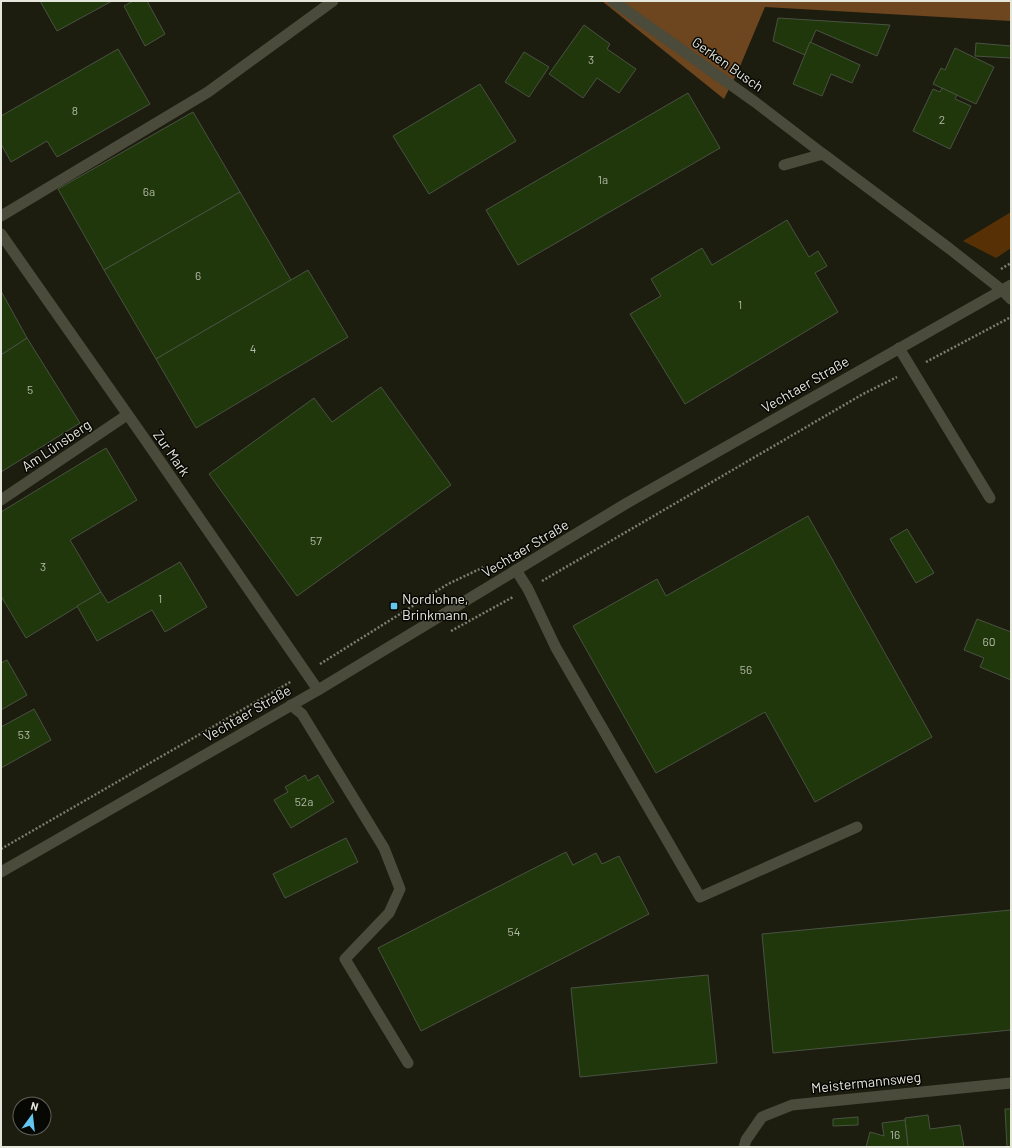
<svg xmlns="http://www.w3.org/2000/svg" width="1012" height="1148" font-family="Barlow,sans-serif">
  <style>
    .green { fill: #573105 }
    .forest { fill: #6d451f }
    .building { fill: #1f370a; stroke: #495243 }
    .lines { fill: none; stroke-linecap: round; stroke-linejoin: round }
    .path { stroke: #7d7e71; stroke-width: 2.5; stroke-dasharray: 2 2; stroke-linecap: butt }
    .service { stroke: #4a4b3a; stroke-width: 11 }
    .minor { stroke: #4a4b3a; stroke-width: 11 }
    .secondary { stroke: #4a4b3a; stroke-width: 11 }
    .poi-dot { fill: #64c5ee; stroke: #070703; stroke-width: 1.5 }
    .labels { text-anchor: middle; dominant-baseline: central; stroke-width: 3; stroke-linejoin: round; paint-order: stroke }
    .number-label { font-size: 12px; fill: #b4baa8 }
    .street-label { font-size: 14px; fill: #e5e6dc; stroke: #070703 }
    .poi-label { font-size: 14px; fill: #e5e6dc; stroke: #070703; text-anchor: start }
  </style>
  <rect width="100%" height="100%" fill="#1d1d0f"/>
  <polygon class="green" points="1011,212 1011,248 996,258 963,241"/>
  <polygon class="forest" points="602,1 1011,1 1011,21 765,7 738,71 724,99"/>
  <g class="building">
    <polygon points="40,1 112,1 57,31"/>
    <polygon points="133,1 147,1 165,34 145,46 124,6"/>
    <polygon points="778,18 890,25 877,56 816,30 805,55 773,41"/>
    <polygon points="584,25 610,44 607,49 636,69 619,93 597,78 583,98 549,74"/>
    <polygon points="810,42 860,65 852,83 831,74 822,96 793,84"/>
    <polygon points="976,43 1011,46 1011,58 975,56"/>
    <polygon points="955,48 994,67 976,104 933,84 941,68 945,70"/>
    <polygon points="118,49 150,104 57,157 47,141 11,162 1,144 1,116"/>
    <polygon points="524,52 549,67 529,97 505,82"/>
    <polygon points="480,84 516,141 429,194 393,136"/>
    <polygon points="942,88 957,95 955,99 971,106 950,149 913,131 933,89 940,92"/>
    <polygon points="688,93 720,148 518,265 486,210"/>
    <polygon points="193,112 240,192 104,270 58,189"/>
    <polygon points="240,192 291,280 156,359 104,270"/>
    <polygon points="787,220 809,257 818,251 827,266 815,273 838,312 685,404 630,314 661,296 651,279 702,248 712,265"/>
    <polygon points="308,270 348,337 196,428 156,359"/>
    <polygon points="1,291 27,338 1,355"/>
    <polygon points="27,338 80,423 1,472 1,355"/>
    <polygon points="381,387 451,485 297,596 209,474 314,398 332,422"/>
    <polygon points="106,448 137,500 70,540 101,592 26,638 1,596 1,512"/>
    <polygon points="808,516 932,737 815,802 765,712 656,773 573,626 657,579 666,596"/>
    <polygon points="907,529 934,573 916,583 890,539"/>
    <polygon points="180,562 207,607 165,632 152,610 97,641 77,606 101,592 108,603"/>
    <polygon points="977,619 1011,632 1011,680 980,667 984,658 964,650"/>
    <polygon points="7,660 27,695 1,710 1,663"/>
    <polygon points="34,709 51,740 1,768 1,727"/>
    <polygon points="305,775 308,781 318,775 334,802 291,828 274,800 288,792 285,787"/>
    <polygon points="346,838 358,862 285,898 273,874"/>
    <polygon points="566,852 573,865 596,853 602,864 619,856 649,914 421,1031 378,948"/>
    <polygon points="1011,910 1011,1030 773,1053 762,934"/>
    <polygon points="708,975 717,1063 580,1077 571,988"/>
    <polygon points="1005,1109 1011,1109 1011,1147 1007,1147"/>
    <polygon points="928,1115 930,1129 960,1125 964,1147 908,1147 905,1118"/>
    <polygon points="858,1117 858,1125 833,1126 833,1119"/>
    <polygon points="905,1120 908,1147 866,1147 870,1132 884,1136 882,1123"/>
  </g>
  <g class="lines">
    <g class="path">
      <polyline points="1001,269 1011,263"/>
      <polyline points="926,362 1011,317"/>
      <polyline points="542,581 863,394 897,377"/>
      <polyline points="451,631 513,597"/>
      <polyline points="320,664 448,584 484,567"/>
      <polyline points="1,849 292,681"/>
    </g>
    <g class="service">
      <polyline points="613,1 755,102 823,154"/>
      <polyline points="1,216 208,92 333,1"/>
      <polyline points="1002,290 1011,299"/>
      <polyline points="899,348 990,498"/>
      <polyline points="1,500 127,415"/>
      <polyline points="516,570 528,589 556,648 700,897 857,827"/>
      <polyline points="291,705 302,714 384,848 400,889 389,913 345,959 408,1063"/>
    </g>
    <g class="minor">
      <polyline points="784,165 823,154 950,249 1002,290"/>
      <polyline points="1,234 142,435 318,690"/>
      <polyline points="744,1147 746,1140 762,1117 792,1105 1011,1083"/>
    </g>
    <polyline class="secondary" points="1,872 318,690 627,503 1011,285"/>
  </g>
  <rect class="poi-dot" x="390" y="602" width="8" height="8" rx="2"/>
  <g class="labels">
    <g class="number-label">
      <text x="591" y="59">3</text>
      <text x="75" y="110">8</text>
      <text x="942" y="119">2</text>
      <text x="603" y="179">1a</text>
      <text x="149" y="191">6a</text>
      <text x="198" y="275">6</text>
      <text x="740" y="304">1</text>
      <text x="253" y="348">4</text>
      <text x="30" y="389">5</text>
      <text x="316" y="540">57</text>
      <text x="43" y="566">3</text>
      <text x="160" y="598">1</text>
      <text x="989" y="641">60</text>
      <text x="746" y="669">56</text>
      <text x="24" y="734">53</text>
      <text x="304" y="801">52a</text>
      <text x="514" y="931">54</text>
      <text x="895" y="1134">16</text>
    </g>
    <g class="street-label">
      <text transform="translate(728 64) rotate(35)">Gerken Busch</text>
      <text transform="translate(805 384) rotate(-30)">Vechtaer Straße</text>
      <text transform="translate(56 445) rotate(-34)">Am Lünsberg</text>
      <text transform="translate(172 453) rotate(55)">Zur Mark</text>
      <text transform="translate(525 548) rotate(-31)">Vechtaer Straße</text>
      <text transform="translate(247 713) rotate(-30)">Vechtaer Straße</text>
      <text transform="translate(866 1082) rotate(-6)">Meistermannsweg</text>
    </g>
    <g class="poi-label">
      <text x="402" y="598">Nordlohne,<tspan x="402" dy="16">Brinkmann</tspan></text>
    </g>
  </g>
  <rect width="1012" height="1148" fill="none" stroke="#e5e6dc" stroke-width="4"/>
  <g transform="translate(32 1116) rotate(15)"><circle r="19" fill="#070703" stroke="#60605a"/>
  <path d="M0-3L7 15L0 10L-7 15Z" fill="#64c5ee"/>
  <text y="-6" font-size="11" font-weight="bold" text-anchor="middle" fill="#e5e6dc">N</text>
  </g>
</svg>
